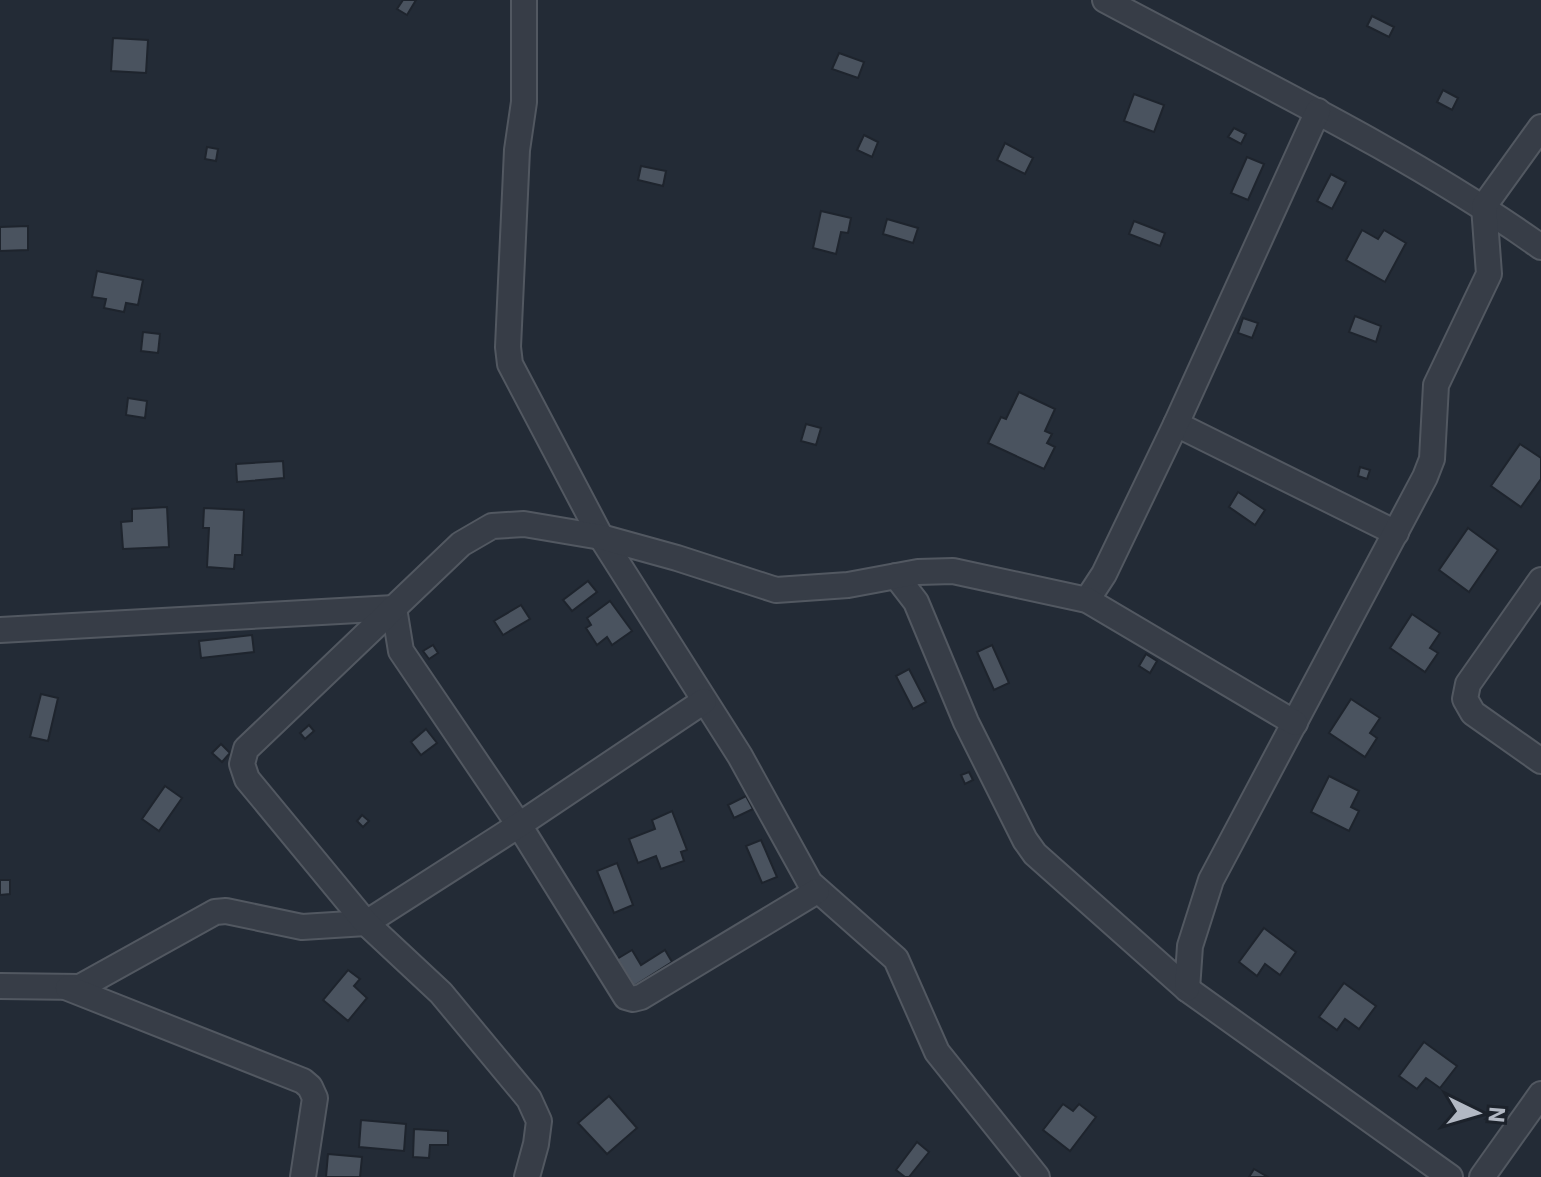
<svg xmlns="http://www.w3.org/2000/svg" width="1541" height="1177" font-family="Roboto,sans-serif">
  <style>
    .building { fill: #4a535f; stroke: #1e242d; stroke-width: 2 }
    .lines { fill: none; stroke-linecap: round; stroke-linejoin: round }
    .minor-casing { stroke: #525861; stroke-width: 28 }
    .minor { stroke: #373d47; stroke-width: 24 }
  </style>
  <rect width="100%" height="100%" fill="#232b36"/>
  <g class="building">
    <polygon points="403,0 416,0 407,15 397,9"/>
    <polygon points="1372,16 1394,27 1389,37 1367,26"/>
    <polygon points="113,38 148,40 146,73 111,71"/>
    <polygon points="839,53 864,62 858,78 832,69"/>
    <polygon points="1443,90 1458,98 1452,110 1437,102"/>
    <polygon points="1134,94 1164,105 1154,132 1124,121"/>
    <polygon points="1234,128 1246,134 1241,144 1228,137"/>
    <polygon points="864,135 878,142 872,157 857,150"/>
    <polygon points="1005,143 1033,158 1025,174 997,160"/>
    <polygon points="207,147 218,149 216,161 205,159"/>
    <polygon points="1247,157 1264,164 1248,200 1231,193"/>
    <polygon points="641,166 666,171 663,186 638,180"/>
    <polygon points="1331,174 1346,182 1332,209 1317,201"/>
    <polygon points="821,211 851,218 848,233 841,232 836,254 813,248"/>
    <polygon points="887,219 918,228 913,243 883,234"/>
    <polygon points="1134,221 1165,233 1160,246 1129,234"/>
    <polygon points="28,226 28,250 0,251 0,227"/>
    <polygon points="1362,230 1378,239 1384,230 1406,243 1385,282 1346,260"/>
    <polygon points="97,271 143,280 138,305 126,303 124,312 104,308 106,299 92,297"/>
    <polygon points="1355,316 1381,326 1376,342 1349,332"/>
    <polygon points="1243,318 1258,323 1252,338 1238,333"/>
    <polygon points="143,332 160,334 158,353 141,351"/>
    <polygon points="1019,392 1055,409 1045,431 1052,434 1047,443 1055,447 1044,469 988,443 1001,417 1006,419"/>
    <polygon points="128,398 147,401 145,418 126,415"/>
    <polygon points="806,424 821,428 816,445 801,441"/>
    <polygon points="1520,444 1541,458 1541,479 1521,507 1491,486"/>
    <polygon points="283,461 284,478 237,482 236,464"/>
    <polygon points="1360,467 1370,470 1367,479 1358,476"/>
    <polygon points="1238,492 1265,510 1255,525 1229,507"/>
    <polygon points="167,507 169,547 123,549 121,522 132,521 132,509"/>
    <polygon points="204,508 244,510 242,555 235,555 234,569 207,567 209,528 203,528"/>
    <polygon points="1468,528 1498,550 1469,592 1439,570"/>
    <polygon points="588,581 597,592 572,611 563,600"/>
    <polygon points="610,601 632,631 612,645 607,637 597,645 586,628 591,625 587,618"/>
    <polygon points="521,605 530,619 503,635 494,621"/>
    <polygon points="1412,614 1440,633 1430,648 1438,653 1425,672 1390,648"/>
    <polygon points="252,635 254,652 201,658 199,641"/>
    <polygon points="433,645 438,653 429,659 423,651"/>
    <polygon points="992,645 1009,683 994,690 977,652"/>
    <polygon points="1146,654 1157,661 1150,673 1139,666"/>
    <polygon points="909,669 926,702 913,709 896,676"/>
    <polygon points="41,694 58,698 48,741 30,737"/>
    <polygon points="1351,699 1380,718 1370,733 1377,738 1365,757 1329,733"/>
    <polygon points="309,725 314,731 305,739 300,733"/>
    <polygon points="426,729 437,743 421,755 411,742"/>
    <polygon points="221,744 230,753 222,762 212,753"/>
    <polygon points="969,772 973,780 965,784 961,775"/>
    <polygon points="1329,776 1359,791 1351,807 1359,811 1349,831 1311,812"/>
    <polygon points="165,786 182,798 159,831 142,819"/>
    <polygon points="746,796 753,809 734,818 728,805"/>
    <polygon points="672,811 687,850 681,852 684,861 661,869 656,856 638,863 629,839 655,829 652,820"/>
    <polygon points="362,815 369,821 363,827 357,821"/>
    <polygon points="761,840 777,877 762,883 746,846"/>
    <polygon points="617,863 633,905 614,913 597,871"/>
    <polygon points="0,880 10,880 10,894 0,895"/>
    <polygon points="1264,928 1296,952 1280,975 1265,964 1257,976 1239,962"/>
    <polygon points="632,950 641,965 665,950 672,962 634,986 617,959"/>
    <polygon points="348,970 360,979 354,986 367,998 348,1021 323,1000"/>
    <polygon points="1344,983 1376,1006 1359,1029 1345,1019 1337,1030 1319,1017"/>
    <polygon points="1424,1042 1457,1066 1440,1088 1426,1078 1417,1089 1399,1076"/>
    <polygon points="609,1096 637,1128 607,1154 578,1123"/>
    <polygon points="1063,1104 1073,1111 1079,1104 1096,1117 1070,1151 1043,1130"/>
    <polygon points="361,1120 406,1124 404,1151 359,1147"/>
    <polygon points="414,1129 448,1131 448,1145 430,1145 429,1158 413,1157"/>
    <polygon points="917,1142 929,1152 909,1177 905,1177 896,1170"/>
    <polygon points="328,1154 362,1157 360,1177 326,1177"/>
    <polygon points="1254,1169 1268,1177 1249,1177"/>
  </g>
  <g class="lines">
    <g class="minor-casing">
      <g id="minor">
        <polyline points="524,0 524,102 517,150 508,347 510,364 601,537 740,756 810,883 896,959 937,1052 1037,1177"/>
        <path d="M1105,0C1252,79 1404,150 1541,247"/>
        <polyline points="1176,424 1396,533"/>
        <polyline points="896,576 916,602 966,722 1025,840 1035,854 1187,989 1450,1177"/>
        <polyline points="1541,580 1468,684 1465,699 1473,713 1541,761"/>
        <polyline points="1087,600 1104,574 1176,424 1318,111"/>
        <polyline points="0,630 394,608 401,651 519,825 626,997 633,999 641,997 817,891"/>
        <polyline points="0,986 80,987 215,912 226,911 302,927 366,923 519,825 704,701"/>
        <polyline points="68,988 303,1081 310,1087 315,1098 303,1177"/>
        <polyline points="1187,989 1190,946 1211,880 1425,477 1432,459 1436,385 1489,274 1484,206 1541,127"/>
        <polyline points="527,1177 536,1144 539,1121 529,1099 441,993 366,923 247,779 242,764 246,749 461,544 492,526 524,524 601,537 677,558 776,590 848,585 918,572 953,571 1087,600 1295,723"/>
        <polyline points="1482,1177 1541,1094"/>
      </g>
    </g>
    <use href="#minor" class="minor"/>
  </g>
  <g transform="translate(1477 1113) rotate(95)" stroke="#1c222b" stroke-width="6" paint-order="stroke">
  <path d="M0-6L14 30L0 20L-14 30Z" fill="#b2b8c3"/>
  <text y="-12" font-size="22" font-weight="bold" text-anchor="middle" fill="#b2b8c3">N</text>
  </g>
</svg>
